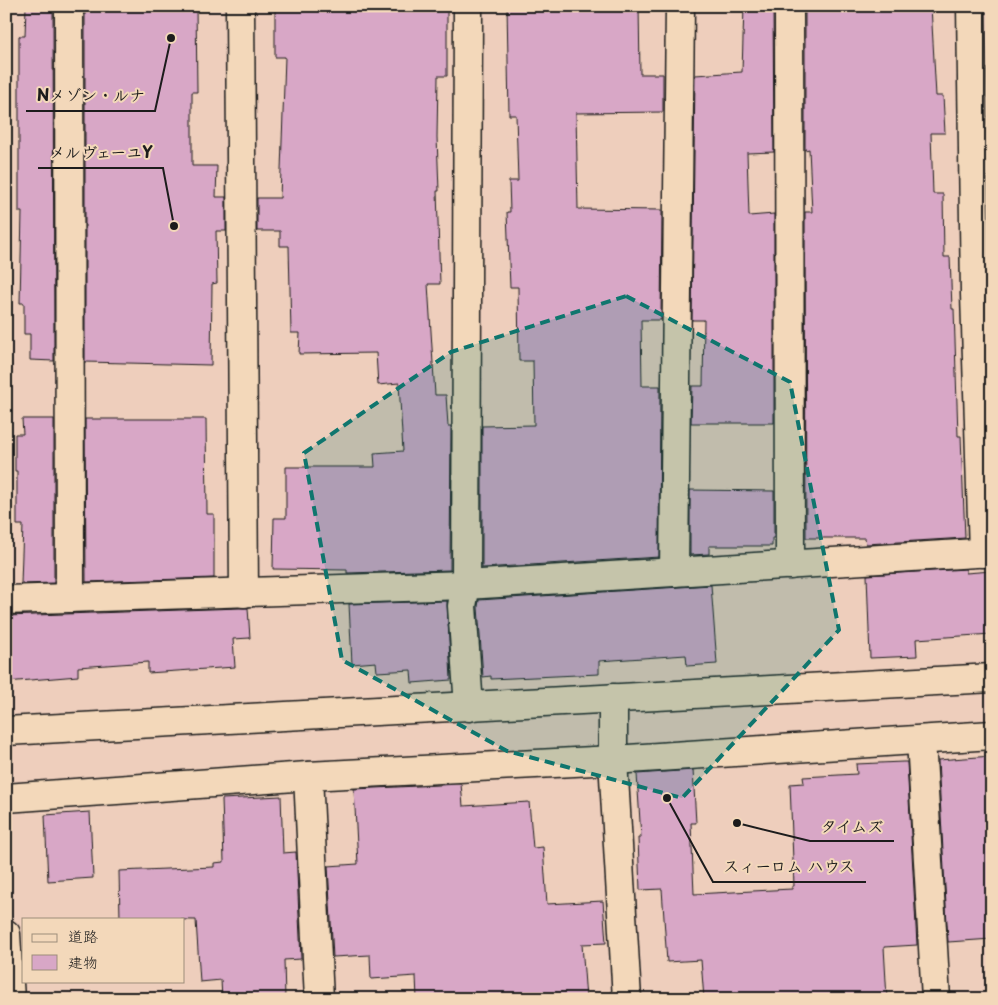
<svg xmlns="http://www.w3.org/2000/svg" width="998" height="1005" font-family="'Playpen Sans','Klee One',sans-serif">
  <style>
    .building { fill: #d8a7c6; stroke: #1c1c1c }
    .lines { fill: none; stroke-linecap: round; stroke-linejoin: round }
    .minor-casing { stroke: #1c1c1c; stroke-width: 31 }
    .minor { stroke: #f3d8ba; stroke-width: 28 }
    .marked { fill: #0f766e; fill-opacity: 0.2; stroke: #0f766e; stroke-width: 4; stroke-dasharray: 10 6; stroke-linejoin: round }
    .leader { fill: none; stroke: #1c1c1c; stroke-width: 2 }
    .callout-dot { fill: #1c1c1c; stroke: #f3d8ba; stroke-width: 2 }
    .callout-label { font-size: 16px; text-anchor: middle; font-weight: bold; fill: #1c1c1c; stroke: #f3d8ba; stroke-width: 4; stroke-linejoin: round; paint-order: stroke }
  </style>
  <rect width="100%" height="100%" fill="#eecebc"/>
  <filter id="ink" filterUnits="userSpaceOnUse"><feTurbulence type="fractalNoise" baseFrequency=".02" numOctaves="2"/><feDisplacementMap in="SourceGraphic" scale="10" xChannelSelector="R" yChannelSelector="G"/><feConvolveMatrix kernelMatrix="1 2 1 2 8 2 1 2 1" color-interpolation-filters="sRGB"/></filter>
  <g filter="url(#ink)">
    <g class="building">
      <polygon points="26,6 53,6 54,361 30,360 30,334 24,334 24,303 20,303 22,212 19,212 19,36 25,36"/>
      <polygon points="85,6 196,6 197,92 192,92 192,166 217,166 216,197 226,197 226,231 216,231 217,283 212,284 211,365 85,362"/>
      <polygon points="275,6 447,6 447,76 438,76 437,137 439,191 437,191 440,284 428,284 435,395 446,395 448,426 451,426 450,570 347,573 347,570 273,569 274,518 286,518 286,467 375,467 374,453 403,451 399,383 378,385 376,353 299,354 300,333 291,333 289,246 280,246 280,231 257,231 257,198 280,198 285,57 275,57"/>
      <polygon points="507,6 639,6 640,74 663,74 663,112 576,113 578,209 662,210 661,320 641,320 642,386 660,386 659,557 482,568 482,426 534,425 533,361 519,361 518,287 510,287 507,212 510,212 509,181 518,181 516,115 509,115"/>
      <polygon points="744,6 773,6 774,152 747,153 749,216 774,214 774,423 691,423 692,386 703,386 704,320 692,320 695,75 742,72"/>
      <polygon points="805,6 931,6 936,96 943,96 945,133 931,133 933,194 943,194 944,257 950,257 952,309 954,309 958,436 961,436 965,538 866,544 865,538 806,538 805,212 812,212 809,149 805,150"/>
      <polygon points="22,419 54,419 54,583 21,584 23,525 17,525 17,471 15,471 15,434 23,434"/>
      <polygon points="85,419 206,419 207,514 214,514 214,578 86,582"/>
      <polygon points="690,490 774,491 774,538 772,538 772,546 709,546 709,554 690,555"/>
      <polygon points="966,569 966,573 992,571 992,634 916,639 917,656 870,658 867,575"/>
      <polygon points="711,585 717,664 687,666 686,655 599,661 599,674 491,679 491,676 483,677 478,607 479,600"/>
      <polygon points="447,601 451,680 412,683 411,670 377,672 376,662 352,664 349,604"/>
      <polygon points="241,608 248,608 250,638 233,639 235,667 148,673 148,662 78,667 78,676 6,682 6,616"/>
      <polygon points="992,756 992,939 948,942 938,760"/>
      <polygon points="903,762 907,762 917,945 884,947 887,999 704,999 701,960 667,962 662,889 640,890 638,838 641,838 637,774 693,770 696,823 691,823 694,894 792,889 792,886 794,886 790,784 804,783 803,777 857,774 856,764"/>
      <polygon points="461,784 463,806 529,802 533,848 543,847 547,904 603,901 606,943 582,944 586,999 417,999 416,976 371,979 370,955 333,957 328,866 358,864 354,789"/>
      <polygon points="281,796 283,853 296,852 301,959 284,960 285,999 222,999 221,980 200,982 196,920 120,919 119,871 214,867 214,863 224,862 222,799"/>
      <polygon points="90,812 93,878 48,881 45,815"/>
    </g>
    <g class="lines">
      <g class="minor-casing">
        <g id="minor">
          <polyline points="69,6 70,598"/>
          <polyline points="240,6 244,593"/>
          <polyline points="468,6 466,585 462,606 469,707"/>
          <polyline points="789,6 790,565"/>
          <polyline points="971,6 975,294 983,553"/>
          <polyline points="674,572 680,6"/>
          <polyline points="6,600 466,585 992,552"/>
          <polyline points="613,698 613,760 627,999"/>
          <polyline points="6,731 992,678"/>
          <polyline points="921,740 936,999"/>
          <polyline points="308,776 319,999"/>
          <polyline points="6,798 308,776 613,760 992,735"/>
          <polyline points="6,934 10,999"/>
        </g>
      </g>
      <use href="#minor" class="minor"/>
    </g>
  </g>
  <path class="marked" d="M626,296L790,382L839,630L682,798L507,751L342,660L304,453L451,352Z"/>
  <path class="leader" d="M171 38L155 111H26M174 226L163 168H38M737 823L810 841H894M667 798L713 882H866"/>
  <g class="callout-dot">
    <circle cx="171" cy="38" r="5"/>
    <circle cx="174" cy="226" r="5"/>
    <circle cx="737" cy="823" r="5"/>
    <circle cx="667" cy="798" r="5"/>
  </g>
  <g class="callout-label">
    <text x="91" y="101">Nメゾン・ルナ</text>
    <text x="101" y="158">メルヴェーユY</text>
    <text x="852" y="832">タイムズ</text>
    <text x="789" y="872">スィーロム ハウス</text>
  </g>
  <rect width="998" height="1005" fill="none" stroke="#f3d8ba" stroke-width="25"/>
  <rect x="12" y="12" width="973" height="980" fill="none" stroke="#1c1c1c" stroke-width="2" filter="url(#ink)"/>
  <rect x="22" y="918" width="162" height="65" fill="#f3d8ba" stroke="#9d8d7b"/>
  <rect x="32" y="934" width="25" height="8" fill="#f3d8ba" stroke="#9d8d7b"/>
  <text x="68" y="942" font-size="15" fill="#1c1c1c">道路</text>
  <rect x="32" y="955" width="25" height="15" fill="#d8a7c6" stroke="#9d8d7b"/>
  <text x="68" y="968" font-size="15" fill="#1c1c1c">建物</text>
</svg>
